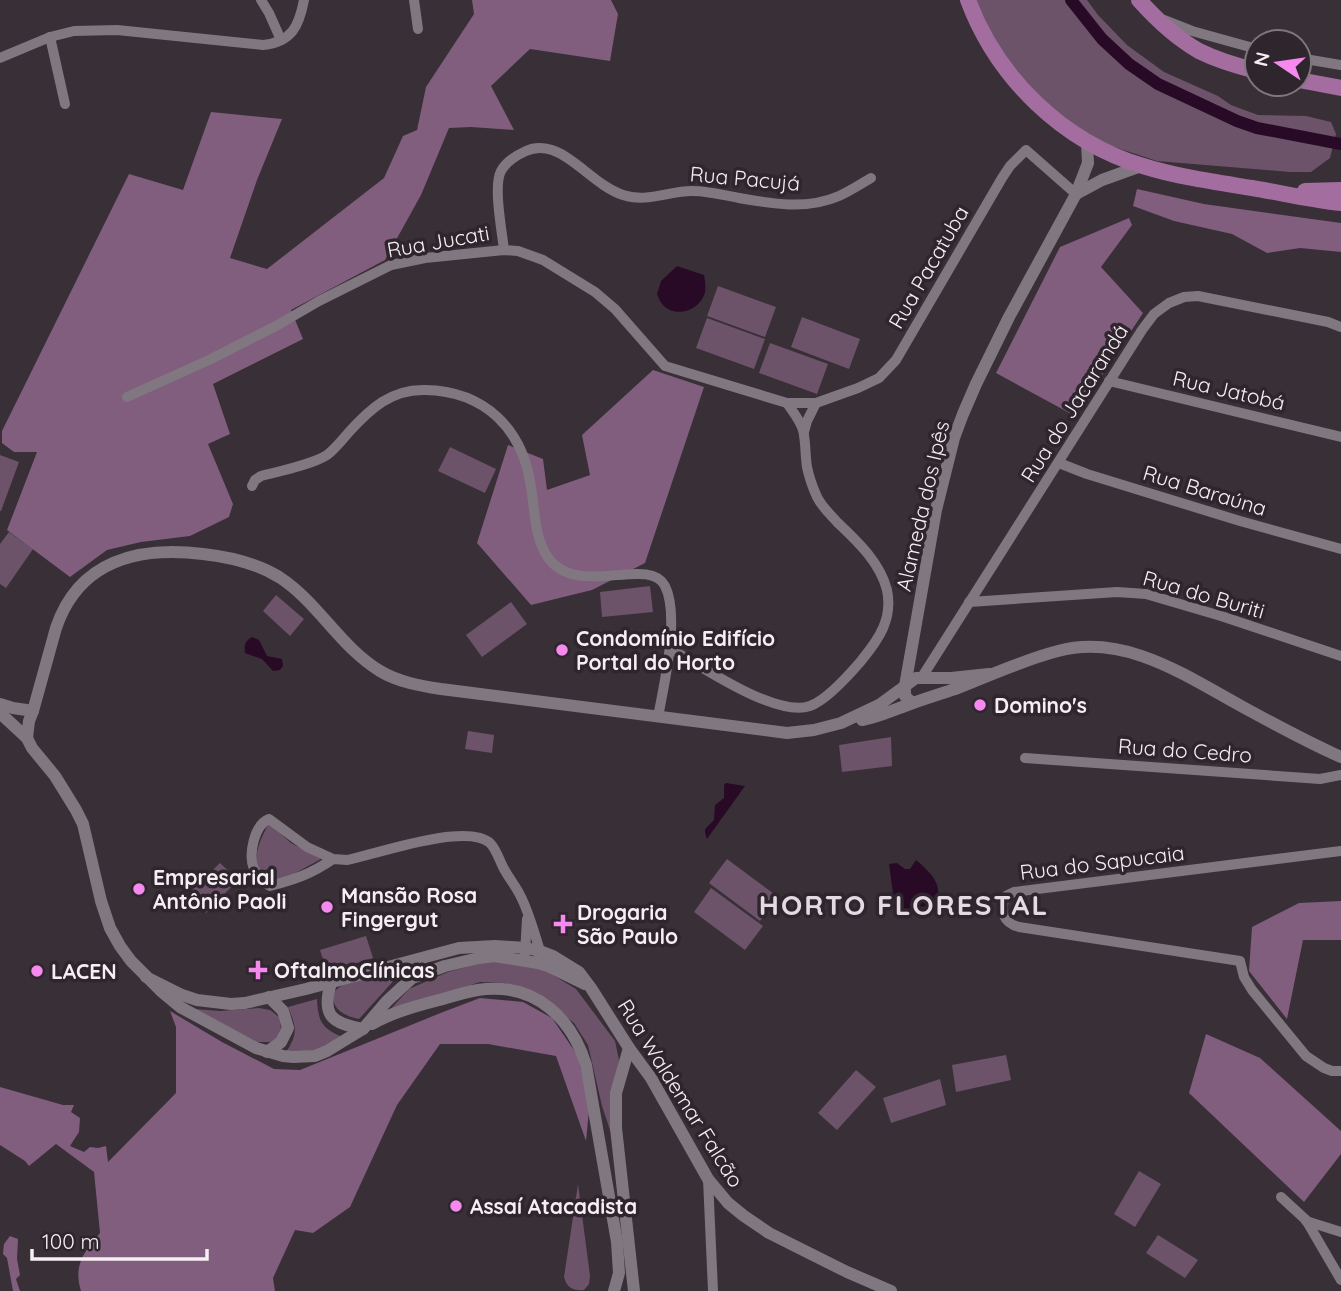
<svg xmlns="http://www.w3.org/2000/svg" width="1341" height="1291" font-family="Quicksand,sans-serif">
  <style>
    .green { fill: #6c5369 }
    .forest { fill: #815d7e }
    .water { fill: #280a26 }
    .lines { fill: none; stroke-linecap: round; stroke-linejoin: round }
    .canal { stroke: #280a26; stroke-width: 12 }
    .minor { stroke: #817780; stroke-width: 10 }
    .tertiary { stroke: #817780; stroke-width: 12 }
    .primary { stroke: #a36e9f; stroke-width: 16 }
    .poi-dot { fill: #f689ed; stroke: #2e252d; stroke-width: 2.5 }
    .labels { text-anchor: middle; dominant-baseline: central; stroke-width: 7; stroke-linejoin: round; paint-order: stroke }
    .street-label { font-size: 21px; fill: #f5eff4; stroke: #2e252d }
    .poi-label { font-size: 21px; font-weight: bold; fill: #f5eff4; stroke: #2e252d; text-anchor: start }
    .district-label { font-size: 28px; font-weight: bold; letter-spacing: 2px; fill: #e5dae4; stroke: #2e252d }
  </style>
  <rect width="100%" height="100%" fill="#382f37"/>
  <g class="green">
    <polygon points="970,0 1087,0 1098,15 1127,45 1164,72 1218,96 1231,105 1258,115 1306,116 1331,122 1336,134 1330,158 1311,172 1290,172 1157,161 1084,137 1041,105 978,25"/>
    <polygon points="718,286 776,307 765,337 707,316"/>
    <polygon points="802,317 860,339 849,369 791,347"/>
    <polygon points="707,318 765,339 754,369 696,348"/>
    <polygon points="770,343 828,364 817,394 759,373"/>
    <polygon points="450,447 496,469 485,493 438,471"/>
    <polygon points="0,455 19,462 1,511 0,511"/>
    <polygon points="9,532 33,549 6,588 0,584 0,544"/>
    <polygon points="650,586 653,612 602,617 600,592"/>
    <polygon points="276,595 304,619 290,636 263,611"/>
    <polygon points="511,602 527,624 482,657 466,635"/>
    <polygon points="468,731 494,735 492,753 465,749"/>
    <polygon points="891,737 892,766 842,772 839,745"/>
    <path d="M269,823L291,843L321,859L288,877L271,882C268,880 264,878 262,875C249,859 262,837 269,823Z"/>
    <polygon points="727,859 778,897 760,921 709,883"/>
    <polygon points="220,863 238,880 206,913 188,894"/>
    <polygon points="711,888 763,926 745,950 694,912"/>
    <polygon points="366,936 373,958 327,972 320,950"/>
    <polygon points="496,959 543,969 576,989 615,1041 619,1060 611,1133 602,1106 588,1045 574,1023 542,997 505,983 480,982 388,1012 409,989 448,972"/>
    <path d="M406,967L359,1019C350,1017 340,1014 335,1005C333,1001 332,994 336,990C346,979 390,971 406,967Z"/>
    <path d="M317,999C318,1022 322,1028 342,1037L317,1053L285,1054C298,1034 297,1029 288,1007Z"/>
    <polygon points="259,1008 270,1010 279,1017 281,1028 277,1039 270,1042 257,1042 195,1009 220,1011"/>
    <polygon points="1006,1055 1011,1080 956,1092 952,1065"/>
    <polygon points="856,1070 876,1087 837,1130 818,1113"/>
    <polygon points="940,1079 946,1105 891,1123 883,1098"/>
    <polygon points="1139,1171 1161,1184 1135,1227 1114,1214"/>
    <path d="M578,1184L590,1276L589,1284L584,1290C573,1291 567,1288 564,1277Z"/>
    <polygon points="1158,1235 1198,1260 1185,1278 1146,1253"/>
  </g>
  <g class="forest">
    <polygon points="472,0 611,0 618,14 610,61 530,49 491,86 514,130 471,127 449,128 421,195 385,260 291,310 303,339 213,384 230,434 208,444 233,504 229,517 190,536 141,542 107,550 70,577 7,530 37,452 14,452 2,443 2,431 129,174 183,190 211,112 282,119 257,180 230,258 267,269 384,178 403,136 417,130 426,87 474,14"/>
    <polygon points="1137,189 1204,204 1341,223 1341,252 1300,248 1267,253 1232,234 1174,221 1133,206"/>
    <polygon points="1129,218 1132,225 1101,267 1143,313 1075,416 996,373 1060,247"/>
    <polygon points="653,370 704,387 645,563 592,590 531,605 477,543 508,445 543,459 547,490 590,475 582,435"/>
    <polygon points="1341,901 1341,940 1303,940 1287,1019 1249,971 1252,927 1299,903"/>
    <path d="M480,998L523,1002L552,1018L578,1056L589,1110L586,1141L556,1056L488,1044H440L397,1105L350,1207L313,1233L295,1230L273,1278L275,1291H81C73,1265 84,1252 100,1233L94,1172L56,1144L29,1166L25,1161L0,1145V1087L63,1105H74L71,1112L80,1118L79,1132L70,1146L84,1152L90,1147L98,1148L106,1146L108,1162L176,1093V1027L170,1011L222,1042L274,1069L300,1070L443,1012Z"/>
    <polygon points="1206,1034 1260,1058 1341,1131 1341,1154 1304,1202 1189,1093"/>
    <polygon points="10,1236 18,1239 17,1259 20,1275 16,1279 20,1291 13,1291 7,1258 3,1254 4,1244"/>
  </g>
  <g class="water">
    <path d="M677,266L704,275C705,280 706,287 705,292C701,310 676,319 663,305C660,302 659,298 657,294L661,281Z"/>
    <path d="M252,637L259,640L267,656L282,659L283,666L280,670L273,671L262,659L245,653C244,645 245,641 252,637Z"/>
    <polygon points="726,783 745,786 707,839 705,833 705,829 714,820 715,805 724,798 724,785"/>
    <path d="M916,860C930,872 946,886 934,905L914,908L915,913L896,915L889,864L897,863L905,869H910Z"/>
  </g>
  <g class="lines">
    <polyline class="canal" points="1071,0 1102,39 1129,64 1158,84 1237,121 1257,128 1341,144"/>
    <g class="minor">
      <polyline points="261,0 269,13 281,40"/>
      <polyline points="414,0 418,29"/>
      <polyline points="1164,20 1192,31 1257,49"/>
      <polyline points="50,37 65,104"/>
      <path d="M0,58L50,37L74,31L117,30L263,45C292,42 299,26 304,0"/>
      <polyline points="1299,58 1341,65"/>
      <path d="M504,250C502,231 493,186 501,171C506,162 517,155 526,151C539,145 554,149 566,157C585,169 602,188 623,195C646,203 669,191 692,191C707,191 724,195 739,198C772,204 807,210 839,196C850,191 861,184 871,178"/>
      <polyline points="1109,381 1341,437"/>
      <path d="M127,397L209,360L276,326L319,301L391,265L425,258L504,250L518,251L543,260L595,292L615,309L665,366L787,403C793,412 800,420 803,430C806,442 805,455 807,467C809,477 813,488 817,497C822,507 830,514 837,522C857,541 880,562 887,590C893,619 879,639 861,661C849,675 827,700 810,706C776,718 701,666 671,649"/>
      <polyline points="787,403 816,403 858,388 879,378 896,360 1002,178 1010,166 1026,150 1076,194"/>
      <polyline points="804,432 807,421 816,403"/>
      <polyline points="1059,463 1087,474 1240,521 1341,549"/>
      <path d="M252,486L255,480L261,476C280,471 311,465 327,455C335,449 342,440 349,432C370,409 391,389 425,390C485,391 523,429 531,487C535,510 534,539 549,559C579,598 649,555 665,586C680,616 664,685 658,717"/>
      <polyline points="969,602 1117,592 1146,594 1221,616 1341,656"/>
      <polyline points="922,677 1142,330 1154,314 1169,303 1184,297 1198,296 1328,322 1341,327"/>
      <polyline points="1025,758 1320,779 1341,775"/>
      <path d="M1341,851L1014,892L1006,896C999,910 1003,923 1019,927L1240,961L1244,977L1252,990L1306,1056L1324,1068L1332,1071H1341"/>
      <path d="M333,859C311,874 296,879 270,886C263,881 257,877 254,869C248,855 254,825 269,819L307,847L333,859L347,860C377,854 466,822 490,843C496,849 499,859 503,867C508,877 515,885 520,895C529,912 534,932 540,951L539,955"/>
      <polyline points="525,953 527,919"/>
      <polyline points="708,1179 713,1291"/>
      <polyline points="1281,1197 1306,1220 1341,1280"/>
      <polyline points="1306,1221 1341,1232"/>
    </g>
    <g class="tertiary">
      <polyline points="1076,194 1102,180 1141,166"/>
      <polyline points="912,703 905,696 905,686 936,510 954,438 963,414 976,384 1009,317 1076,194 1088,163 1087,143"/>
      <polyline points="0,704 13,708 33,711"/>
      <polyline points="0,713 27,738 32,748 55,776 76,810 83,824 101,901 110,928 120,946 131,961 162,992 180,1007 256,1048 283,1056 293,1057 315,1056 327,1051 363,1029 387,1001 412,978 445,966 479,958 494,956 538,963 548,966 585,984"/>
      <path d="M862,720C879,717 896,709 913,703C927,698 943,693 958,688C991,675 1023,660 1058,651C1125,633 1186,676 1241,706C1274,724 1307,742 1341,757"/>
      <path d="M27,738L29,721L33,711L56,628C79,560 139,546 203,554C230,557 256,563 279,577C318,602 340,647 380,671C398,682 421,686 441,689L787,733L814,730L841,723L879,705L916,678H951L989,674"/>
      <polyline points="146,977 182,995 197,1000 231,1004 245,1003 306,989 459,948 495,946 526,948 540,951 553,956 579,972 591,988 629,1048 651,1078 708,1179 728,1203 744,1216 769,1233 847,1272 891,1291"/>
      <path d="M331,983C321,1016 332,1023 363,1029"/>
      <path d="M372,1024C393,1012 416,1006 439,1000C454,996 470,990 486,989C537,985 572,1019 586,1065L617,1242L619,1273L614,1291"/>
      <polyline points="629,1048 616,1093 616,1128 634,1291"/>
      <polyline points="267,1052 281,1042 288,1028 283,1011 269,997"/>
    </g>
    <g class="primary">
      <path d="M968,0C997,78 1063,142 1143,166C1178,177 1215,182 1252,188C1282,193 1311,200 1341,203"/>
      <path d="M1139,0C1156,19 1176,38 1199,51C1217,60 1237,66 1257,71"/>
      <polyline points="1299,80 1341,88"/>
      <polyline points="1305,191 1341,190"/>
    </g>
  </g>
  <g class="poi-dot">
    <circle cx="562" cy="650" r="7"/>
    <circle cx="980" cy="705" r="7"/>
    <circle cx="139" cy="889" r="7"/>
    <circle cx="327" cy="907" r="7"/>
    <path d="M559.5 913.5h7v7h7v7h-7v7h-7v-7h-7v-7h7z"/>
    <path d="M254.5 959.5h7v7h7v7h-7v7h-7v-7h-7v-7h7z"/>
    <circle cx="37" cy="971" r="7"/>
    <circle cx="456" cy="1206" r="7"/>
  </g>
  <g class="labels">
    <g class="street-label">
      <text transform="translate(745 178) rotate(5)">Rua Pacujá</text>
      <text transform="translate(438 241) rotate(-10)">Rua Jucati</text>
      <text transform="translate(928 267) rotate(-60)">Rua Pacatuba</text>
      <text transform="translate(1229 390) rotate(13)">Rua Jatobá</text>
      <text transform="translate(1074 403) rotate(-58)">Rua do Jacarandá</text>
      <text transform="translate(1205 490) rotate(17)">Rua Baraúna</text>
      <text transform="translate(922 506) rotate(-77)">Alameda dos Ipês</text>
      <text transform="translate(1204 594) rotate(16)">Rua do Buriti</text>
      <text transform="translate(1185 750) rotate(4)">Rua do Cedro</text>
      <text transform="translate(1102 862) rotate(-7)">Rua do Sapucaia</text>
      <text transform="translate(681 1093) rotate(58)">Rua Waldemar Falcão</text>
    </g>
    <g class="poi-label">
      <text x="576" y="638">Condomínio Edifício<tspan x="576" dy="24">Portal do Horto</tspan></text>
      <text x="994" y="705">Domino's</text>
      <text x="153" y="877">Empresarial<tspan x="153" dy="24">Antônio Paoli</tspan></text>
      <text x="341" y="895">Mansão Rosa<tspan x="341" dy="24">Fingergut</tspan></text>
      <text x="577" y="912">Drogaria<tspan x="577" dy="24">São Paulo</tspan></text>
      <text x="274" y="970">OftalmoClínicas</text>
      <text x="51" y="971">LACEN</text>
      <text x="470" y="1206">Assaí Atacadista</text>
    </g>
    <g class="district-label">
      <text x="904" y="904">HORTO FLORESTAL</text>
    </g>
  </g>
  <g transform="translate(1278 63) rotate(283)"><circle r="33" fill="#2e252d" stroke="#7e767d" stroke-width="2"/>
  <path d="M0-5L12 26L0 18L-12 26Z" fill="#f689ed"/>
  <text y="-10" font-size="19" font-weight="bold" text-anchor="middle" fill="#f5eff4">N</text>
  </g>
  <path d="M32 1249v10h175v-10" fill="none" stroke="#f5eff4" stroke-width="3.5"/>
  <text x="42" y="1249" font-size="21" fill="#f5eff4" stroke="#2e252d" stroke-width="5" paint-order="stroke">100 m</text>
</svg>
